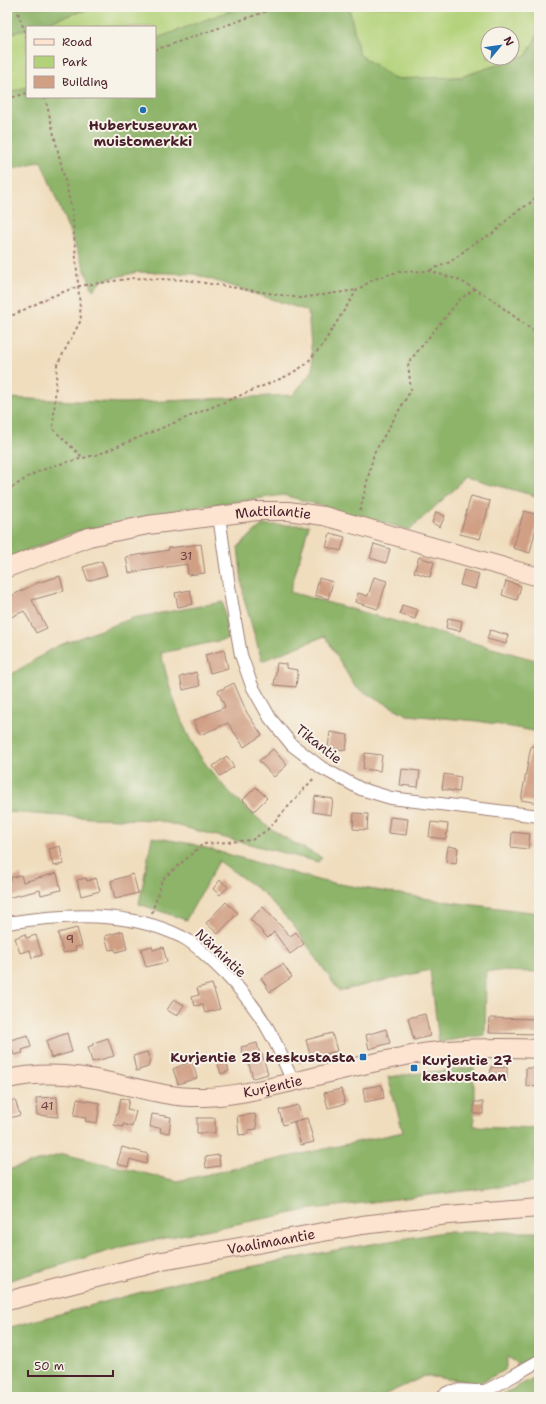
<svg xmlns="http://www.w3.org/2000/svg" width="546" height="1404" font-family="'Shantell Sans',sans-serif">
  <style>
    .green { fill: #b2d279; stroke: #7e7852; fill-rule: evenodd }
    .forest { fill: #8db469; stroke: #6c6a4a }
    .building { fill: #d09f84 }
    .lines { fill: none; stroke-linecap: round; stroke-linejoin: round }
    .street-casing { stroke: #9d7e74; stroke-width: 14 }
    .secondary-casing { stroke: #9d7e74; stroke-width: 20 }
    .path { stroke: #9d7e74; stroke-width: 2; stroke-dasharray: 3 3; stroke-linecap: butt }
    .street { stroke: #fff; stroke-width: 12 }
    .secondary { stroke: #fde4d1; stroke-width: 18 }
    .poi-dot { fill: #1f6fb2; stroke: #f7f3e8; stroke-width: 1.5 }
    .labels { text-anchor: middle; dominant-baseline: central; stroke-width: 4; stroke-linejoin: round; paint-order: stroke }
    .number-label { font-size: 12px; fill: #6c3f41 }
    .poi-label { font-size: 14px; font-weight: bold; fill: #4a1f2b; stroke: #f7f3e8 }
    .street-label { font-size: 14px; fill: #4a1f2b; stroke: #f7f3e8 }
  </style>
  <rect width="100%" height="100%" fill="#f7f3e8"/>
  <filter id="ink" filterUnits="userSpaceOnUse"><feTurbulence type="fractalNoise" baseFrequency=".025" numOctaves="2"/><feDisplacementMap in="SourceGraphic" scale="8" xChannelSelector="R" yChannelSelector="G"/><feConvolveMatrix kernelMatrix="1 2 1 2 8 2 1 2 1" color-interpolation-filters="sRGB"/></filter>
  <filter id="wash" filterUnits="userSpaceOnUse"><feTurbulence type="fractalNoise" baseFrequency=".012" numOctaves="4" result="noise"/><feDisplacementMap in="SourceGraphic" scale="16" xChannelSelector="R" yChannelSelector="G"/><feGaussianBlur stdDeviation="0.9" result="paint"/><feColorMatrix in="noise" values="0 0 0 0 0 0 0 0 0 0 0 0 0 0 0 0 0 1.4 0 .05"/><feComposite in="paint" operator="in"/></filter>
  <g filter="url(#wash)">
    <rect width="100%" height="100%" fill="#f0ddbd"/>
    <g class="green">
      <polygon points="95,7 240,7 155,39 155,27 31,27"/>
      <path d="M349,7H539V32L527,55L461,77L394,79L359,54ZM488,34H512V58H488Z"/>
      <polygon points="27,28 27,87 7,93 7,35"/>
    </g>
    <g class="forest">
      <polygon points="7,7 95,7 7,35"/>
      <polygon points="240,7 349,7 359,54 394,79 461,77 527,55 539,32 539,497 468,477 409,530 283,495 182,509 75,532 7,558 7,398 123,403 293,395 313,370 308,311 194,274 138,272 103,280 93,290 41,161 7,170 7,93 27,87 27,97 155,97 155,39"/>
      <polygon points="262,525 309,525 290,592 539,661 539,732 478,721 407,715 355,687 325,636 262,661 244,599 238,547"/>
      <path d="M223,602L228,639L161,653C168,683 179,721 195,748C213,779 252,817 282,836C295,844 309,851 322,858L318,862L156,820L90,818L7,812V677L57,646L133,618Z"/>
      <polygon points="152,837 192,844 321,881 442,901 539,913 539,972 486,971 485,1035 439,1042 430,970 339,991 294,926 263,893 219,861 186,920 139,904"/>
      <polygon points="474,1067 474,1126 539,1128 539,1182 313,1209 129,1245 7,1281 7,1170 63,1154 177,1181 403,1132 388,1077"/>
      <polygon points="444,1232 539,1232 539,1356 518,1364 508,1357 505,1370 479,1383 425,1376 380,1397 7,1397 7,1328 194,1278 336,1250"/>
      <polygon points="539,1375 539,1397 498,1397"/>
    </g>
    <g id="blocks">
      <g class="building">
        <polygon points="471,496 490,501 480,539 460,534"/>
        <polygon points="524,511 539,515 530,553 513,548"/>
        <polygon points="436,512 445,516 440,527 432,523"/>
        <polygon points="330,533 345,537 341,551 326,547"/>
        <polygon points="201,544 205,573 188,575 187,564 129,573 126,557 169,550 168,548"/>
        <polygon points="374,544 390,549 386,563 370,558"/>
        <polygon points="419,557 434,562 430,577 414,572"/>
        <polygon points="102,561 107,575 88,581 83,567"/>
        <polygon points="464,570 479,574 475,589 460,585"/>
        <polygon points="60,576 64,591 32,600 47,628 36,633 24,611 7,619 7,598 37,583"/>
        <polygon points="374,577 387,581 378,609 355,602 358,593 368,596"/>
        <polygon points="319,578 333,582 328,599 315,595"/>
        <polygon points="506,581 521,586 517,600 502,595"/>
        <polygon points="190,590 193,604 178,607 175,593"/>
        <polygon points="402,605 418,610 415,619 400,614"/>
        <polygon points="448,618 462,621 460,631 446,628"/>
        <polygon points="490,630 508,635 506,644 487,639"/>
        <polygon points="224,650 228,668 210,673 205,655"/>
        <polygon points="277,663 286,664 286,668 298,670 296,687 274,685"/>
        <polygon points="196,672 200,686 183,690 180,677"/>
        <polygon points="234,683 247,713 262,735 244,747 228,723 200,735 193,721 225,707 218,691"/>
        <polygon points="330,732 348,735 346,750 328,748"/>
        <polygon points="531,746 539,747 539,803 521,800"/>
        <polygon points="273,749 287,765 274,777 259,761"/>
        <polygon points="365,753 382,755 380,771 363,769"/>
        <polygon points="227,756 234,767 220,776 213,766"/>
        <polygon points="402,769 420,771 418,787 400,785"/>
        <polygon points="444,774 461,777 459,792 442,789"/>
        <polygon points="256,787 267,798 254,811 243,800"/>
        <polygon points="315,796 333,799 331,815 313,812"/>
        <polygon points="354,813 368,814 367,830 353,829"/>
        <polygon points="390,817 408,819 406,835 388,833"/>
        <polygon points="431,822 448,824 446,839 429,837"/>
        <polygon points="512,832 530,834 528,849 511,847"/>
        <polygon points="60,846 64,864 53,866 49,849"/>
        <polygon points="448,846 458,848 456,864 446,862"/>
        <polygon points="57,873 61,890 41,895 40,890 7,898 7,881 11,880 10,878 21,875 23,882"/>
        <polygon points="133,874 138,893 115,899 111,881"/>
        <polygon points="86,878 87,881 96,878 100,891 81,896 77,880"/>
        <polygon points="220,880 228,887 220,895 213,889"/>
        <polygon points="226,902 238,913 218,934 206,923"/>
        <polygon points="263,907 290,936 296,932 304,944 290,954 274,932 268,938 250,919"/>
        <polygon points="77,928 82,946 75,947 76,950 63,953 58,933"/>
        <polygon points="123,931 127,949 116,952 115,949 109,950 105,936"/>
        <polygon points="25,934 26,938 36,935 42,955 32,958 30,950 20,953 15,938"/>
        <polygon points="152,946 153,950 163,947 167,962 146,967 141,949"/>
        <polygon points="283,964 292,977 270,992 261,978"/>
        <polygon points="212,984 220,1009 205,1013 202,1004 195,1006 192,997 199,995 197,988"/>
        <polygon points="174,999 184,1005 177,1016 167,1010"/>
        <polygon points="425,1014 430,1036 414,1040 408,1018"/>
        <polygon points="490,1018 539,1019 539,1034 489,1033"/>
        <polygon points="386,1029 390,1043 369,1049 366,1035"/>
        <polygon points="67,1033 72,1052 51,1058 46,1041"/>
        <polygon points="332,1033 337,1051 311,1058 306,1040"/>
        <polygon points="28,1035 31,1047 22,1050 23,1053 14,1055 10,1040"/>
        <polygon points="108,1038 114,1056 92,1062 88,1047 93,1045 93,1043"/>
        <polygon points="257,1043 260,1055 262,1054 268,1074 253,1078 247,1058 244,1059 241,1047"/>
        <polygon points="147,1052 150,1060 148,1067 136,1071 133,1056"/>
        <polygon points="224,1055 229,1071 221,1074 216,1058"/>
        <polygon points="192,1061 197,1078 178,1084 173,1069"/>
        <polygon points="491,1067 507,1067 507,1082 490,1081"/>
        <polygon points="526,1068 539,1068 539,1087 526,1086"/>
        <polygon points="382,1085 384,1098 365,1102 363,1088"/>
        <polygon points="341,1089 345,1104 328,1108 324,1093"/>
        <polygon points="57,1097 58,1117 37,1115 36,1098"/>
        <polygon points="121,1098 129,1100 127,1109 136,1111 132,1127 123,1124 123,1127 114,1125"/>
        <polygon points="77,1099 100,1103 97,1123 85,1121 86,1118 74,1116"/>
        <polygon points="15,1100 20,1115 7,1119 7,1102"/>
        <rect x="474" y="1102" width="9" height="12"/>
        <polygon points="298,1105 302,1119 283,1125 279,1110"/>
        <polygon points="152,1114 171,1117 169,1133 160,1132 161,1128 150,1127"/>
        <polygon points="255,1114 257,1129 248,1130 248,1134 239,1135 237,1116"/>
        <rect x="197" y="1118" width="18" height="15"/>
        <polygon points="307,1118 314,1142 301,1145 294,1122"/>
        <polygon points="122,1147 148,1154 146,1164 130,1159 128,1167 117,1164"/>
        <polygon points="219,1155 220,1166 206,1168 205,1157"/>
      </g>
    </g>
  </g>
  <g filter="url(#ink)">
    <use href="#blocks" fill-opacity="0" stroke="#9d7e74" stroke-width="1"/>
    <g class="lines">
      <g class="street-casing">
        <g id="street">
          <polyline points="219,516 229,586 241,655 252,686 270,718 292,745 322,768 361,789 391,798 539,816"/>
          <path d="M7,923C64,914 129,910 182,937C193,942 202,952 211,960C235,982 259,1010 274,1040C281,1053 286,1068 293,1081"/>
          <path d="M442,1397C450,1386 471,1392 484,1391C491,1390 529,1366 539,1361"/>
        </g>
      </g>
      <g class="secondary-casing">
        <g id="secondary">
          <path id="s1" d="M7,568L89,537L148,525L257,511H288L324,516L539,577"/>
          <path id="s2" d="M7,1079C43,1071 79,1074 115,1083C145,1090 173,1098 204,1097C236,1096 266,1088 297,1081C333,1072 369,1063 406,1056C450,1047 495,1047 539,1049"/>
          <path id="s3" d="M7,1301L162,1261L362,1225L448,1215L539,1208"/>
        </g>
      </g>
      <g class="path">
        <polyline points="16,7 27,38"/>
        <polyline points="155,50 279,7"/>
        <polyline points="45,97 72,210 81,320 57,365 53,429 83,458"/>
        <polyline points="7,99 27,93"/>
        <polyline points="430,270 450,262 473,244 495,232 513,214 529,204 539,194"/>
        <polyline points="7,318 50,297 79,286 134,278 186,280 300,298 357,290"/>
        <polyline points="7,491 31,475 52,466 99,454 287,376 305,365 321,347 357,290 374,279 397,272 429,271 459,280 487,296 539,335"/>
        <polyline points="360,511 374,453 411,390 408,363 460,299 475,289"/>
        <polyline points="152,913 162,880 203,844 252,840 267,830 315,777"/>
        <polyline points="295,1056 302,1066"/>
      </g>
      <use href="#street" class="street"/>
      <use href="#secondary" class="secondary"/>
    </g>
  </g>
  <g class="poi-dot">
    <circle cx="143" cy="110" r="4"/>
    <rect x="359" y="1053" width="8" height="8" rx="2"/>
    <rect x="410" y="1064" width="8" height="8" rx="2"/>
  </g>
  <g class="labels">
    <g class="number-label">
      <text x="186" y="556">31</text>
      <text x="70" y="939">9</text>
      <text x="47" y="1106">41</text>
    </g>
    <g class="poi-label">
      <text x="143" y="125">Hubertuseuran<tspan x="143" dy="16">muistomerkki</tspan></text>
      <text x="355" y="1057" text-anchor="end">Kurjentie 28 keskustasta</text>
      <text x="422" y="1060" text-anchor="start">Kurjentie 27<tspan x="422" dy="16">keskustaan</tspan></text>
    </g>
    <g class="street-label">
      <text stroke="none"><textPath href="#s1" startOffset="274">Mattilantie</textPath></text>
      <text transform="translate(319 744) rotate(38)">Tikantie</text>
      <text transform="translate(221 953) rotate(43)">Närhintie</text>
      <text stroke="none"><textPath href="#s2" startOffset="269">Kurjentie</textPath></text>
      <text stroke="none"><textPath href="#s3" startOffset="271">Vaalimaantie</textPath></text>
    </g>
  </g>
  <rect width="546" height="1404" fill="none" stroke="#f7f3e8" stroke-width="24"/>
  <rect x="26" y="26" width="130" height="72" fill="#f7f3e8" stroke="#b29e9c"/>
  <rect x="34" y="39" width="20" height="6" fill="#fde4d1" stroke="#b29e9c"/>
  <text x="62" y="46" font-size="12" fill="#4a1f2b">Road</text>
  <rect x="34" y="56" width="20" height="12" fill="#b2d279" stroke="#b29e9c"/>
  <text x="62" y="66" font-size="12" fill="#4a1f2b">Park</text>
  <rect x="34" y="76" width="20" height="12" fill="#d09f84" stroke="#b29e9c"/>
  <text x="62" y="86" font-size="12" fill="#4a1f2b">Building</text>
  <g transform="translate(500 46) rotate(61)"><circle r="19" fill="#f7f3e8" stroke="#b29e9c"/>
  <path d="M0-3L7 15L0 10L-7 15Z" fill="#1f6fb2"/>
  <text y="-6" font-size="11" font-weight="bold" text-anchor="middle" fill="#4a1f2b">N</text>
  </g>
  <path d="M28 1370v6h85v-6" fill="none" stroke="#4a1f2b" stroke-width="2"/>
  <text x="34" y="1370" font-size="12" fill="#4a1f2b" stroke="#f7f3e8" stroke-width="3" paint-order="stroke">50 m</text>
</svg>
